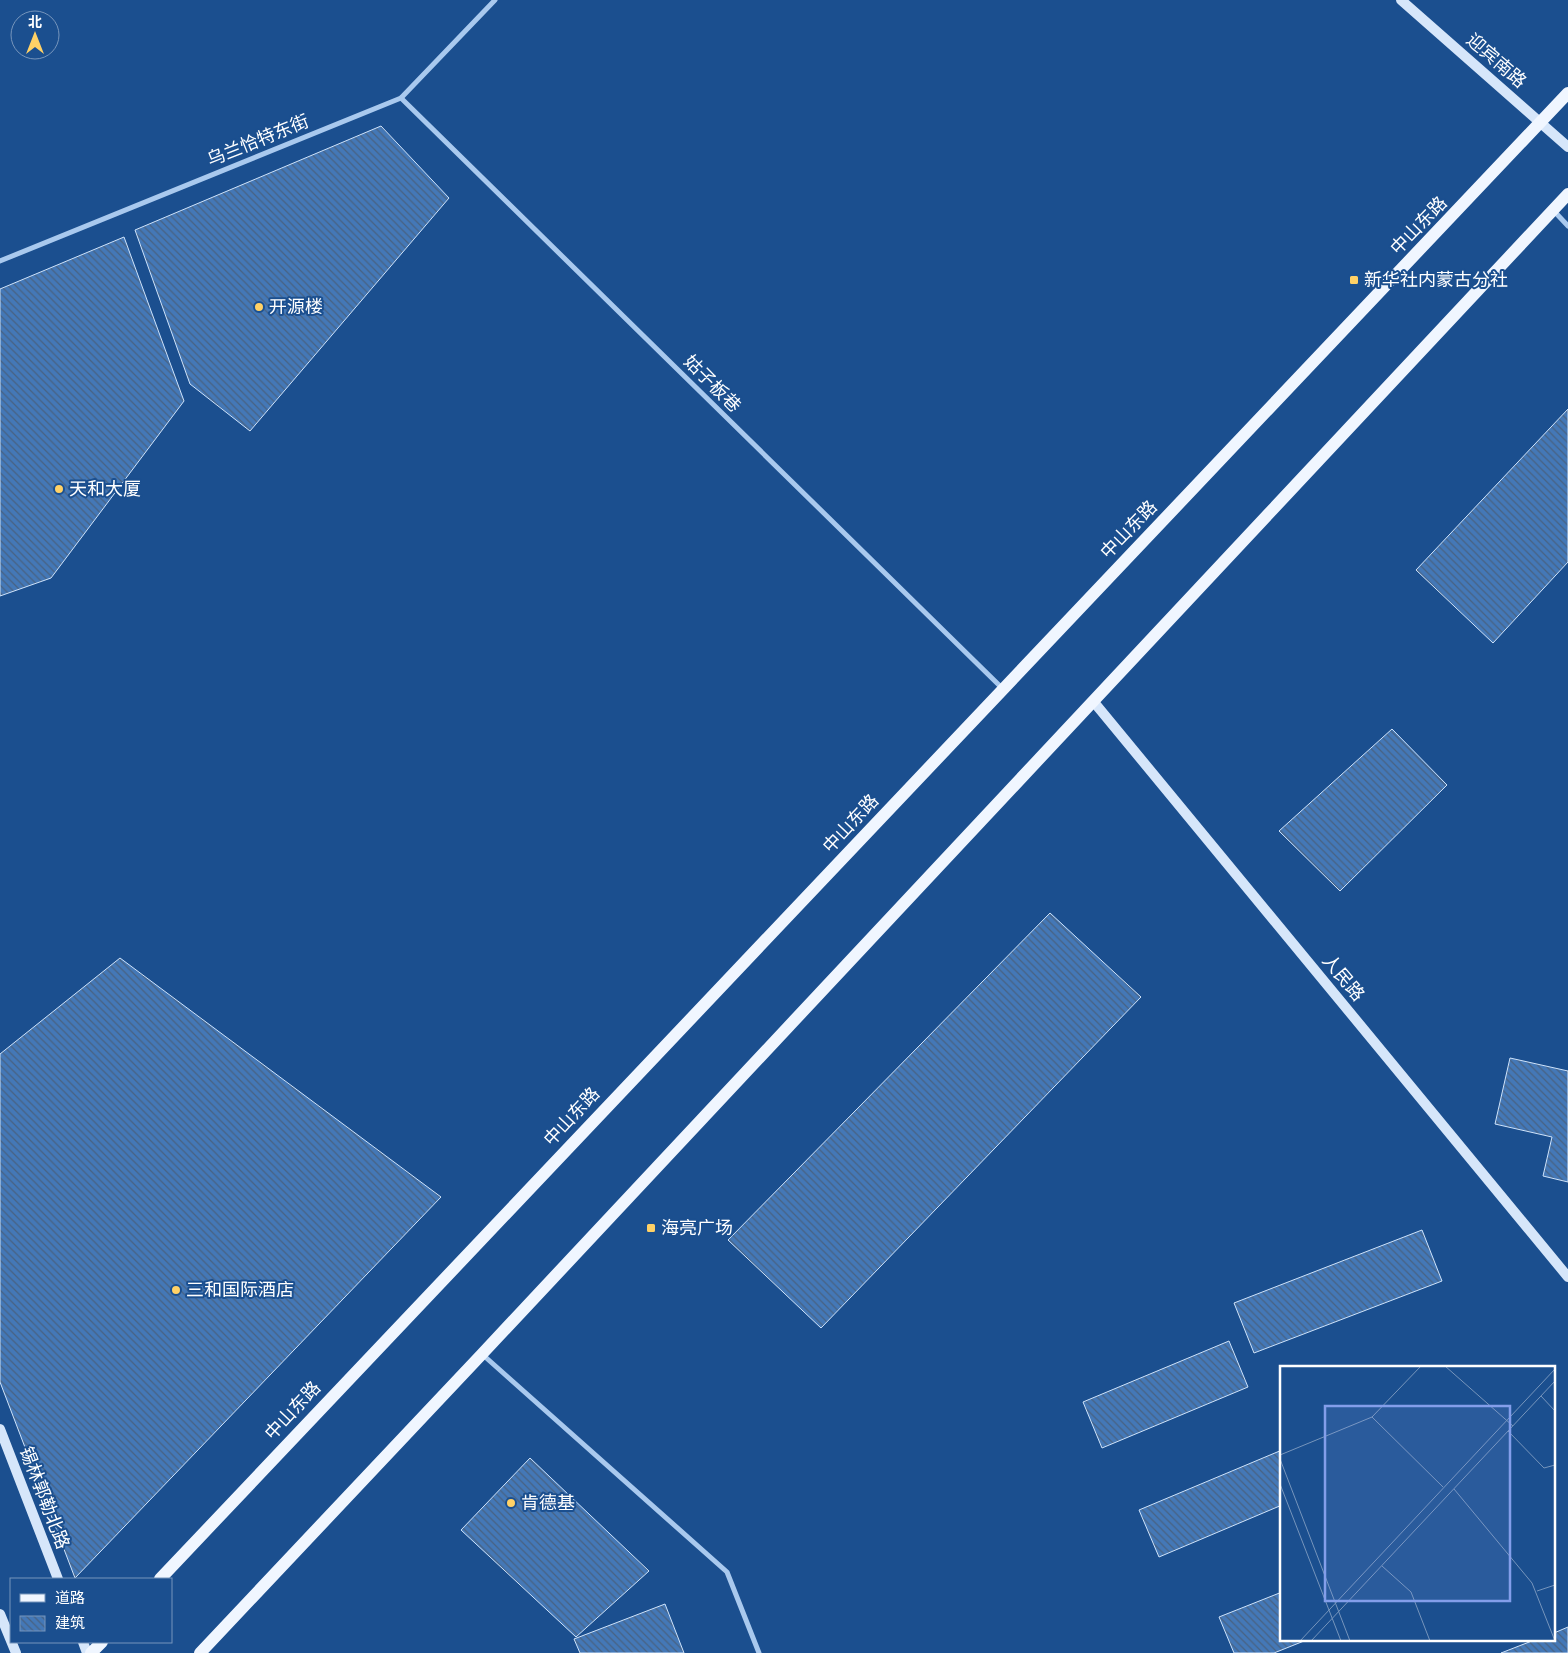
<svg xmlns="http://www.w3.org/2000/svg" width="1568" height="1653" font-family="'Source Sans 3','Noto Sans SC',sans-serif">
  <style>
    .building { fill: url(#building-back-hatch); stroke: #cfe3fa }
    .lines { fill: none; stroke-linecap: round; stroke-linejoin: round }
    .street { stroke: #a9c9ee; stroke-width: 5 }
    .secondary { stroke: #d6e6fa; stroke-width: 10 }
    .primary { stroke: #f0f6ff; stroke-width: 12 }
    .poi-dot { fill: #ffd166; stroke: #1b4f8f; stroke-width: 2 }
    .labels { text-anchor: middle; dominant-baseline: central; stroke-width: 4; stroke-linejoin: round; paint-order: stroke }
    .street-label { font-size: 18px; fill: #fff; stroke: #1b4f8f }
    .poi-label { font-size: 18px; fill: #fff; stroke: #1b4f8f; text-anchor: start }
    .inset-road { fill: none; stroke: #7695bc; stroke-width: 1 }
    .view { fill: #839eea; fill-opacity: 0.15; stroke: #839eea; stroke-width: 2.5 }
    .inset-edge { fill: none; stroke: #fff; stroke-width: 2.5 }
  </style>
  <defs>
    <pattern id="building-back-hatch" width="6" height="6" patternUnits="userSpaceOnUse" patternTransform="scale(1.25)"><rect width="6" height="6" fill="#4478b7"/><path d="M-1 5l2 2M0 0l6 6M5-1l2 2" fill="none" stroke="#486282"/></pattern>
  </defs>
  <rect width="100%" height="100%" fill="#1b4f8f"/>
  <g class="building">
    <polygon points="381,126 449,198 250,431 190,384 135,230"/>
    <polygon points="124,237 184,401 51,578 0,596 0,289"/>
    <polygon points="1568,409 1568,562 1493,643 1416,570"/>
    <polygon points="1392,729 1447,785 1340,891 1279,831"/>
    <polygon points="1050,913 1141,997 821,1328 728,1240"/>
    <polygon points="120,958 441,1197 75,1578 0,1382 0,1054"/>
    <polygon points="1510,1058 1568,1071 1568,1182 1543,1176 1552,1137 1495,1124"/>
    <polygon points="1422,1230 1442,1281 1254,1353 1234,1303"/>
    <polygon points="1229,1341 1248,1387 1102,1448 1083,1402"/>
    <polygon points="1282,1450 1282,1505 1159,1557 1139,1510"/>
    <polygon points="530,1458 649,1571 576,1637 461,1530"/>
    <polygon points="1282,1592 1282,1639 1309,1639 1274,1653 1234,1653 1219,1617"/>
    <polygon points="665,1604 684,1653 580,1653 574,1639"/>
    <polygon points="1568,1627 1568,1653 1501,1653 1537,1639 1554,1639 1554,1633"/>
  </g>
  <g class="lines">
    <g class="street">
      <polyline points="401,98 1002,688"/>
      <polyline points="1553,210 1568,226"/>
      <polyline points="0,261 401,98 495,0"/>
      <polyline points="483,1355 727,1572 759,1653"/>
    </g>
    <g class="secondary">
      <polyline points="1401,0 1568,147"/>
      <polyline points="1093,701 1568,1277"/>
      <polyline points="0,1429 58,1579"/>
      <polyline points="0,1614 16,1653"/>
      <polyline points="83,1642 87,1653"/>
    </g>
    <g class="primary">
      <polyline points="160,1579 1568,93"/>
      <polyline points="91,1653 102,1642"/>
      <polyline points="200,1653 482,1354 1568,194"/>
    </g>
  </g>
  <g class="poi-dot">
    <rect x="1349" y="275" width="10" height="10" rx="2.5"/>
    <circle cx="259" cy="307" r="5"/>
    <circle cx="59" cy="489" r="5"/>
    <rect x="646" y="1223" width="10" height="10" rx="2.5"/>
    <circle cx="176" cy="1290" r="5"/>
    <circle cx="511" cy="1503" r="5"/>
  </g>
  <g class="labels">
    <g class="street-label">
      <text transform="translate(1496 61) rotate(41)">迎宾南路</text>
      <text transform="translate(258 141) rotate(-22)">乌兰恰特东街</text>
      <text transform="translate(1419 226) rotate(-46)">中山东路</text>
      <text transform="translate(712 384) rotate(45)">姑子板巷</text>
      <text transform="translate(1129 530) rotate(-46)">中山东路</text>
      <text transform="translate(851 824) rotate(-47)">中山东路</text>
      <text transform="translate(1343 978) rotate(50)">人民路</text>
      <text transform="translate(572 1117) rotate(-47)">中山东路</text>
      <text transform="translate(293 1411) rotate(-47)">中山东路</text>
      <text transform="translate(44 1498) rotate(69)">锡林郭勒北路</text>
    </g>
    <g class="poi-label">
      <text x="1364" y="280">新华社内蒙古分社</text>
      <text x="269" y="307">开源楼</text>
      <text x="69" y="489">天和大厦</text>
      <text x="661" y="1228">海亮广场</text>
      <text x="186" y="1290">三和国际酒店</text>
      <text x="521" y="1503">肯德基</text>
    </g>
  </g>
  <g transform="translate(1280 1366)">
    <rect width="275" height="275" fill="#1b4f8f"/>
    <path class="inset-road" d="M165,0L233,60M261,30L275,45M92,51L163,121M228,65L264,102L275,99M0,89L92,51L141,0M0,93L70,275M0,118L61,275M174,123L252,217L275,275M102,200L131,226L150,275M257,225L275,219M20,275L275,3M31,275L275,15"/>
    <path class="view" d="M45,40H230V235H45Z"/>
    <rect width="275" height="275" class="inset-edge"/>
  </g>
  <rect x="10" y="1578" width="162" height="65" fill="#1b4f8f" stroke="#7695bc"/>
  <rect x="20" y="1594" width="25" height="8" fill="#f0f6ff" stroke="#7695bc"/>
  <text x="55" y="1603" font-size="15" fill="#ffffff">道路</text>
  <rect x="20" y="1616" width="25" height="15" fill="url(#building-back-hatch)" stroke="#7695bc"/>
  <text x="55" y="1628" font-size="15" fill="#ffffff">建筑</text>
  <g transform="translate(35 35)"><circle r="24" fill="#1b4f8f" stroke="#7695bc"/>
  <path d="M0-4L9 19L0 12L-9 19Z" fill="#ffd166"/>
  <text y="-8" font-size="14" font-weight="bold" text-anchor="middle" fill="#ffffff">北</text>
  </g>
</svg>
